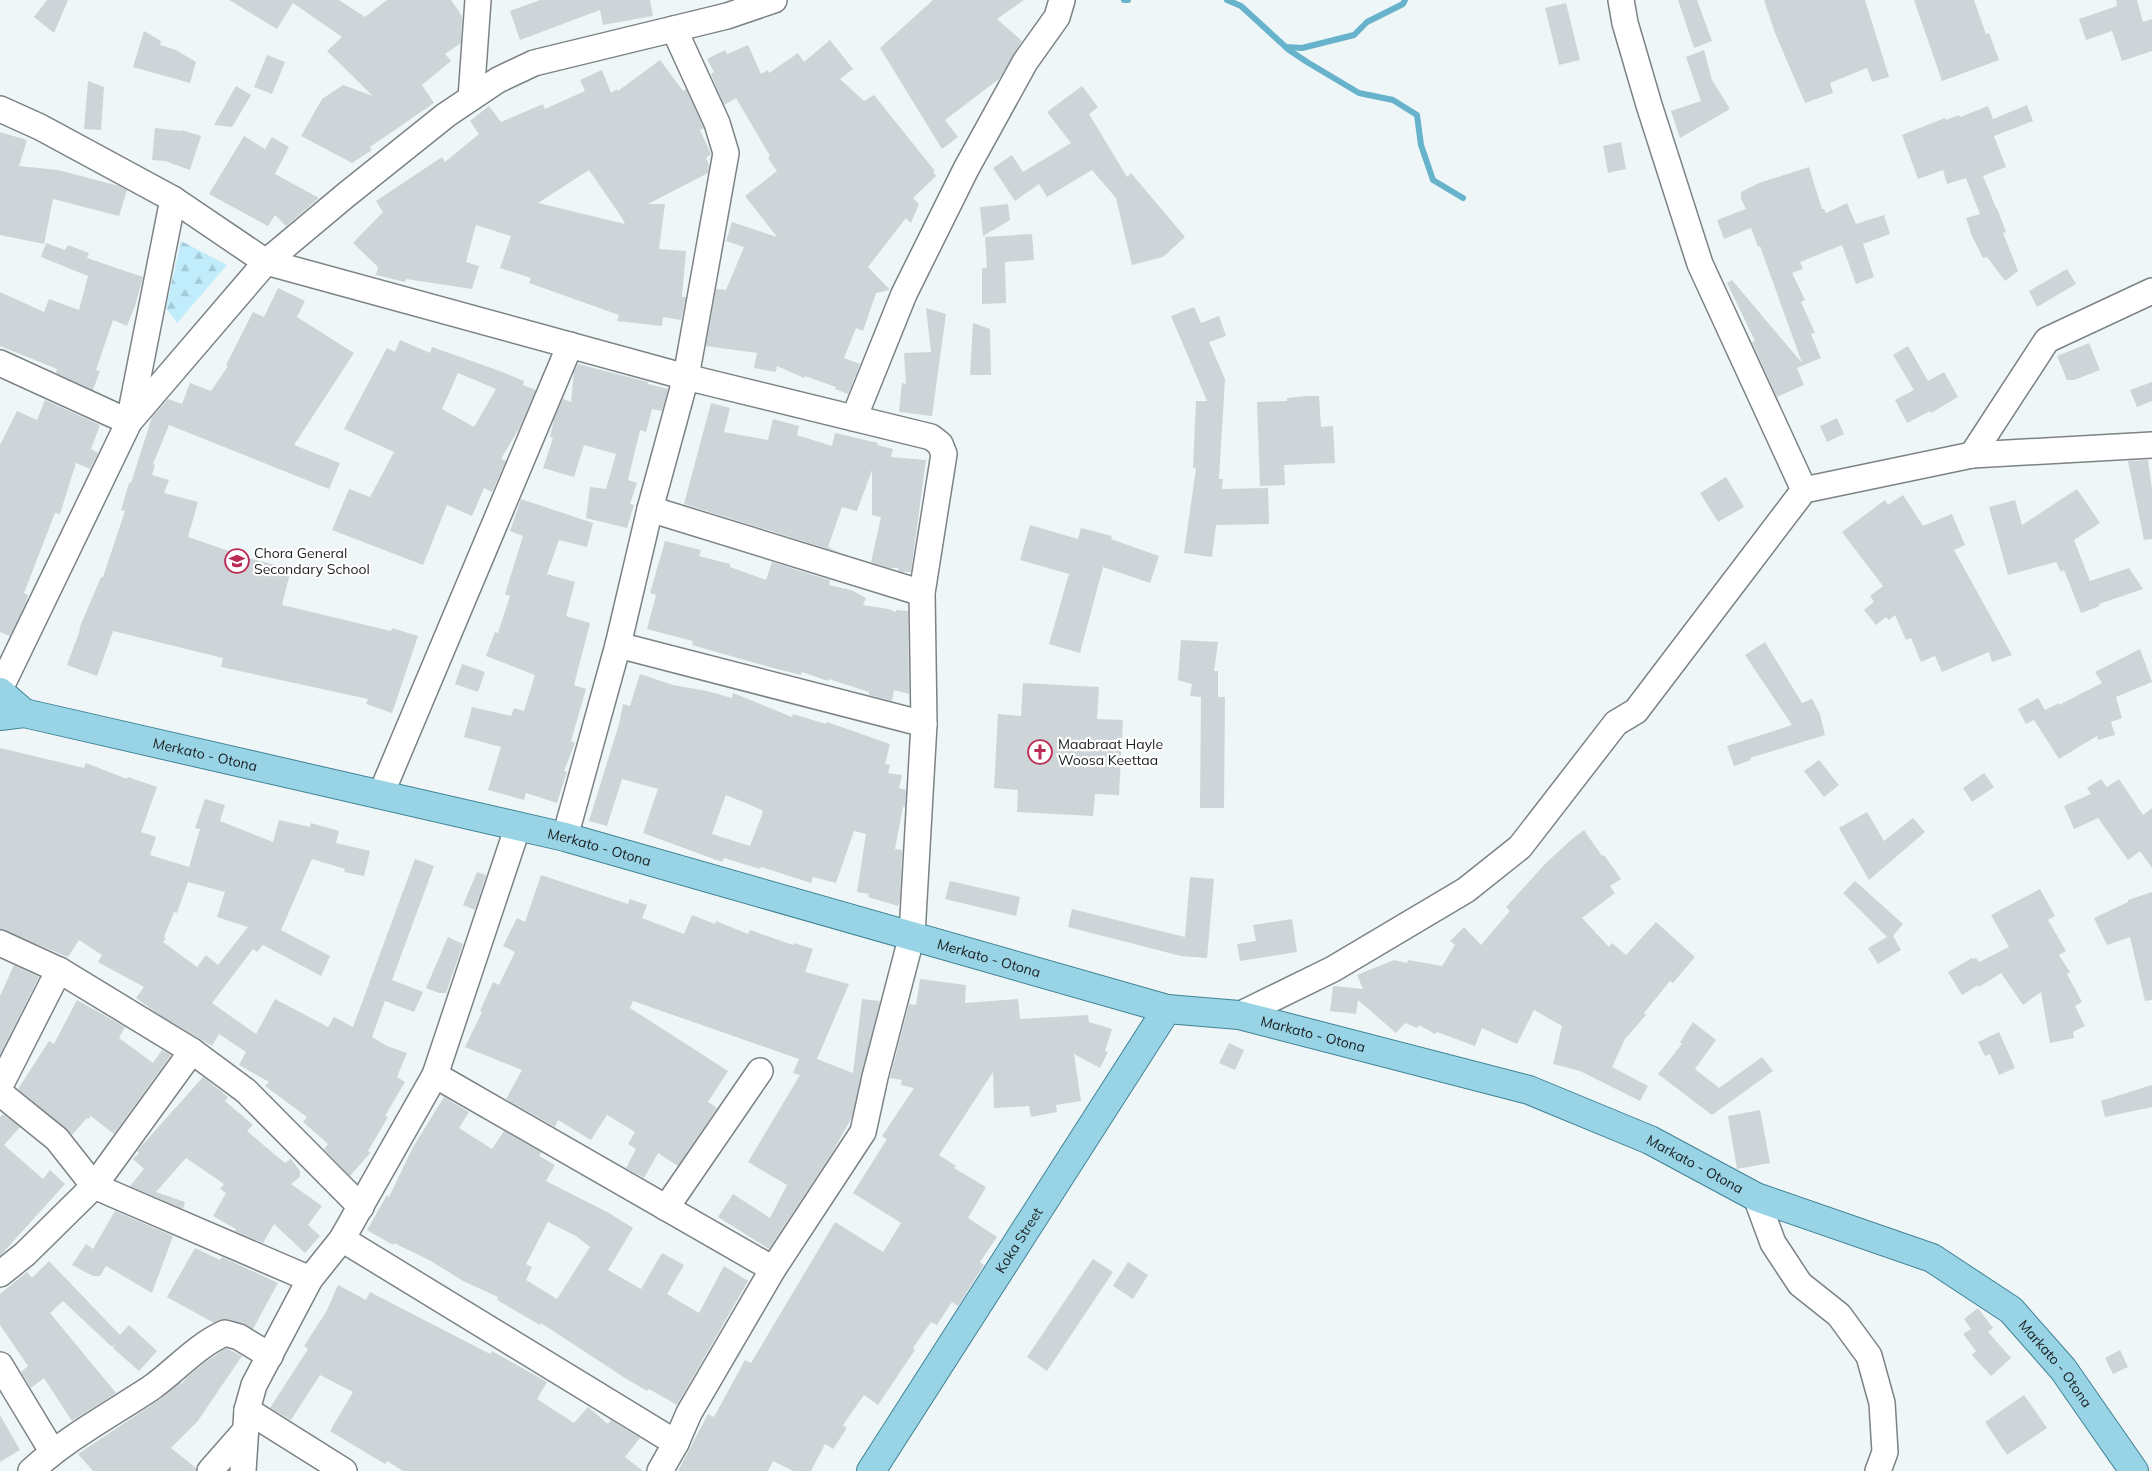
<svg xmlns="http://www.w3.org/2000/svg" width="2152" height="1471" font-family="Mulish,sans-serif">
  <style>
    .forest { fill: url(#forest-firs) }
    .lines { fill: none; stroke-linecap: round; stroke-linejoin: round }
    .stream { stroke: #67b3cb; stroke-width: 6 }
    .building { fill: #ced5d8; fill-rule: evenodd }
    .minor-casing { stroke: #7c8285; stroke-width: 28 }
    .major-casing { stroke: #408295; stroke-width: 30 }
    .minor { stroke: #fff; stroke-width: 25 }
    .major { stroke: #98d4e6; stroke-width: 28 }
    .labels { text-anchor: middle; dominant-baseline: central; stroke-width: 4.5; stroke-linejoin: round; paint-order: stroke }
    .poi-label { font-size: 14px; fill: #1c1f1f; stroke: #fff; text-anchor: start }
    .street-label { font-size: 14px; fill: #1c1f1f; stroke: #fff }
  </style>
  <defs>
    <pattern id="forest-firs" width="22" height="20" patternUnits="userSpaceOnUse" patternTransform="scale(1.25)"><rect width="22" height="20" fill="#c0ecfb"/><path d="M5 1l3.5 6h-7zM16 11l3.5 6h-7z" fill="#a4cad7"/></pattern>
  </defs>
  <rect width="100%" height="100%" fill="#eef6f8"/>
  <polygon class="forest" points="181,241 227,265 177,323 166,308"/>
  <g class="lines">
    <g class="stream">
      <polyline points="1124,0 1128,0"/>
      <polyline points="1227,0 1241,6 1289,50 1307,62 1359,93 1393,100 1417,115 1421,145 1433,180 1463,198"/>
      <polyline points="1286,47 1302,48 1354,35 1367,22 1403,4 1405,0"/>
    </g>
  </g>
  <g class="building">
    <polygon points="47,0 68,0 54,33 34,17"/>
    <polygon points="229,0 339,0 365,17 387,0 451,0 462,16 461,43 445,54 451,61 422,85 434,103 370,147 372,150 352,163 301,136 322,99 343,85 373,96 327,51 342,37 293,3 277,29"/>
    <polygon points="540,0 650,0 653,16 603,25 600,10 520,40 510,11"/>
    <polygon points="933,0 1024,0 997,19 1022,41 999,79 945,120 958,137 942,149 880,48"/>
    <polygon points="1678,0 1697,0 1712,41 1694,48"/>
    <polygon points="1764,0 1865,0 1889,77 1872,82 1867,68 1830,83 1833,93 1805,103 1775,33"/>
    <polygon points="1914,0 1974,0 1986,34 1989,33 1999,60 1942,81"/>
    <polygon points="2116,0 2137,0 2143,22 2152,19 2152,51 2122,61 2112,31 2086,40 2079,19 2117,6"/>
    <polygon points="1566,3 1580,60 1559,65 1545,8"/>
    <polygon points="144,31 161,41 160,45 176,50 196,62 190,83 133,67"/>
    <polygon points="830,40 853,69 840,79 864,101 874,95 935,171 933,172 936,176 913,198 919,204 911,223 906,218 868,267 890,290 876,293 863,331 856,328 844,358 860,364 848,394 835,389 836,387 805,376 804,378 777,366 776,372 754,368 757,353 706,346 716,289 726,290 744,247 726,241 732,222 777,237 745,196 777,171 768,158 770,156 736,98 724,105 711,74 714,72 707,59 725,50 727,54 748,45 761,74 768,70 769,73 798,53 804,62"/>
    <polygon points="1704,50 1712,80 1730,109 1680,138 1671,111 1701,101 1686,57"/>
    <polygon points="267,55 285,62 272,94 254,87"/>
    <path d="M660,60L683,91L686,89L704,128L700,130L711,154L706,158L709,165L708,173L648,204H665L659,249L686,251L682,297H686L681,320L663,317L662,326L617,321L619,315L529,283L531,278L500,268L511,236L476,225L466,262L479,266L472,289L406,279L405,282L376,275L378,267L353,243L383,212L376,201L442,157L445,162L479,134L470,121L489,106L501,122L543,104L545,109L585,91L580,80L602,70L611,93L617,89L618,91ZM589,170L622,218L625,224L538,203Z"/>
    <polygon points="88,81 104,87 101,130 84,129"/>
    <polygon points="236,86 251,95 232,127 214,125"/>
    <polygon points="1082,86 1098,107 1089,114 1127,177 1131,173 1185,237 1163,257 1132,265 1116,198 1092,170 1047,197 1039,184 1015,201 993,168 1012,155 1023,172 1071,143 1047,112"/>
    <polygon points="2027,105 2033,121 1994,136 2006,167 1983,176 1996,208 1997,208 2006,232 2003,233 2018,271 2005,281 1987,257 1983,258 1972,236 1966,218 1980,214 1966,178 1947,184 1943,170 1918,179 1902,135 1945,118 1946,120 1959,115 1960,117 1988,106 1993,119"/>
    <polygon points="155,128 181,131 182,130 201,136 190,170 165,161 152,160"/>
    <polygon points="0,132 27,140 19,166 58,170 119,186 127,190 119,216 53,199 44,244 0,235"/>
    <polygon points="244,136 265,149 272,137 289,147 275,174 319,198 286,226 275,215 268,226 209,194"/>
    <polygon points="1621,142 1626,169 1608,173 1603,146"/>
    <polygon points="1809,167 1822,209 1824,209 1826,213 1847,203 1856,224 1884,215 1890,234 1863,244 1874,277 1856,284 1842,245 1800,262 1803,269 1792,273 1805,300 1801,302 1815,333 1811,334 1821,358 1797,368 1804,385 1777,397 1752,342 1755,341 1727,283 1732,280 1802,363 1760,246 1758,247 1751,228 1724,239 1717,220 1746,209 1741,199 1741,192 1759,183"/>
    <polygon points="1008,204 1010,220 983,236 980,207"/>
    <polygon points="1032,234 1034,260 1005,262 1006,303 982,304 982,268 987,268 985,237"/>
    <polygon points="46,243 65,250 68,245 89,253 87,258 143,277 135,306 127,326 113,320 96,370 100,371 93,390 56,373 57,369 0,346 0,292 44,312 49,299 79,310 88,276 41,257"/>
    <polygon points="2067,269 2076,284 2037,307 2029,291"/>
    <polygon points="278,288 305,301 297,317 354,353 294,445 340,463 329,489 169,425 153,464 155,465 152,475 169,480 164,493 198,502 188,537 238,554 237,555 291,569 282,605 391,631 392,628 418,636 392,713 366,704 368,699 221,667 223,658 113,631 97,676 67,665 80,630 79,629 101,577 103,577 125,511 121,510 129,483 131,483 152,417 168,399 182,404 190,383 211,391 228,366 226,365 253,312 264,317"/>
    <polygon points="1194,307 1201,323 1219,316 1226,336 1209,342 1225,379 1219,479 1223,479 1222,489 1268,488 1269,524 1216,525 1212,557 1184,553 1196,468 1193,468 1196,401 1207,401 1171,316"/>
    <polygon points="926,308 946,314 932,416 899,412 902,383 906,384 904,353 931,352"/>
    <polygon points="973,323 990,329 991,375 970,375"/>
    <path d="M400,340L430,353L432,347L497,370L524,381L523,385L536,390L521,425L501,459L506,461L492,492L484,488L472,516L447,505L423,565L332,530L349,489L370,497L394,452L344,429L387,348L395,352ZM458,373L496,389L474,427L442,409Z"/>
    <polygon points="2089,343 2100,370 2074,380 2067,380 2057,356"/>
    <polygon points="1908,346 1928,381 1944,372 1958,397 1931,413 1930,411 1907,423 1895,400 1914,390 1893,355"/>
    <polygon points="578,364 648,382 648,384 668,389 662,411 652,409 646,432 640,430 628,480 637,483 630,504 634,505 627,528 586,518 590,487 606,489 616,454 584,445 574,477 543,468 553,438 550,437 554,419 563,399 571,402 574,372"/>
    <polygon points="2152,382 2152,401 2137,407 2130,390"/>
    <polygon points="1307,396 1319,396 1321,427 1333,426 1335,463 1284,465 1285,485 1260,486 1257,402 1287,401 1287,398"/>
    <polygon points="45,400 100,425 91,449 98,453 90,469 76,463 60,514 55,513 24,593 28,595 25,605 10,636 0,632 0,445 17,411 37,420"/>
    <polygon points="711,403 730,408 724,432 768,440 773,419 799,426 797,435 832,446 835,433 878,443 877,445 893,449 891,457 926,460 911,572 902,572 898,570 898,568 890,568 871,562 881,517 872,515 872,470 857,511 842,507 828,547 841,553 684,504"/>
    <polygon points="1837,418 1844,434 1827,442 1820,426"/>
    <polygon points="2148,460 2152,489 2152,539 2144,540 2128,461"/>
    <polygon points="1726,477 1744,507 1718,522 1700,493"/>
    <polygon points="2077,489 2100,523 2074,540 2090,581 2129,568 2143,589 2099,604 2100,606 2081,613 2064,570 2061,572 2056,562 2008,575 1989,507 2015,500 2022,525"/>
    <polygon points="1903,495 1923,526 1952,514 1965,545 1954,550 2012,655 1992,662 1989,652 1942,672 1935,656 1921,662 1911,638 1906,640 1895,615 1889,620 1886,617 1876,625 1864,610 1874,602 1870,596 1883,586 1842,532 1885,500 1888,505"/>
    <polygon points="521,499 593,523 587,547 559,540 547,574 575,582 566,616 590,623 574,685 586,689 571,741 575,743 564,771 567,772 557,803 526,793 524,800 488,790 501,747 464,737 472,707 511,716 514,708 524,711 535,675 486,656 495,632 498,633 510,596 505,594 523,536 510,531"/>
    <polygon points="1030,525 1078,539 1081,528 1112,536 1111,539 1159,556 1150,583 1103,567 1080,653 1049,644 1069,574 1020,560"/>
    <polygon points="665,541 701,550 699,556 730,564 730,567 766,580 772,562 826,579 830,580 829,585 851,590 866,598 863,605 888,609 896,612 896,610 908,611 909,694 894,690 892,701 869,695 869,692 829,679 828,681 802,672 801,675 769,667 692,645 693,641 647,629 656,595 650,593"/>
    <polygon points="1181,640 1218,642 1214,671 1218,671 1218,697 1225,697 1224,808 1200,808 1201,697 1190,696 1192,684 1178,680"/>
    <polygon points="1765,642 1802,703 1812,699 1820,714 1825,735 1750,758 1751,760 1734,766 1727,746 1792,725 1745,655"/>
    <polygon points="2140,649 2152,682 2116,697 2122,718 2111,722 2115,735 2098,740 2097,736 2059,759 2034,720 2026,724 2018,709 2038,698 2045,710 2059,703 2059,705 2102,683 2095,672"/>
    <polygon points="462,664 485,672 478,692 455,684"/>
    <path d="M640,674L673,685L707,691L732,698L733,693L792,717L793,714L826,724L827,722L890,744L885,764L890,765L888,773L902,775L899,788L906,790L905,807H903L895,849L902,850L900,900L898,906L868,897L869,894L857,892L866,834L854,831L836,883L813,877L811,883L761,867L760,869L724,858L722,862L643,833L658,789L622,779L607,826L589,821L619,724L623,704L630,706ZM726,795L762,810L763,812L750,846L712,834Z"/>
    <polygon points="1023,683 1099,687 1097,719 1123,720 1119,795 1095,794 1093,816 1017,812 1018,790 994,788 998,714 1021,716"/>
    <path d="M0,748L84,768L86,763L127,779L128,777L157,787L141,832L156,837L150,855L189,867L200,829L195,828L205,799L225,805L220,821L273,842L279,820L310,827L311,823L339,831L336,843L370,851L364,876L344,872L345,869L312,859L281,930L330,956L321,976L263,945L257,952L253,949L212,1003L256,1034L275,999L328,1027L334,1017L353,1027L415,859L434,866L392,980L423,992L414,1012L385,1001L372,1037L387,1046L407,1053L397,1077L405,1082L385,1116L388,1117L368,1151L370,1153L350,1176L324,1149L328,1144L303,1122L307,1117L265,1086L269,1082L239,1065L246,1052L219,1034L212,1046L158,1014L136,998L144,987L98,962L102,955L79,940L68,957L0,929ZM188,882L225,892L217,917L248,927L218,965L206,955L197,967L163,942L166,939L164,937L174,912L177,913Z"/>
    <polygon points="1819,760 1839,785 1824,797 1804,771"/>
    <polygon points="1984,773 1994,787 1972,802 1963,788"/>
    <polygon points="2101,779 2107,787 2119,779 2143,815 2152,808 2152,868 2140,851 2128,860 2098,818 2074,829 2064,806 2091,794 2087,788"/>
    <polygon points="1867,812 1884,841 1913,818 1925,832 1869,880 1839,828"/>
    <polygon points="1584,830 1602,856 1604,855 1621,879 1610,886 1615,893 1582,918 1609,947 1612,943 1626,955 1656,922 1695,957 1673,983 1670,981 1644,1013 1646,1015 1625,1039 1612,1067 1648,1086 1640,1101 1580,1071 1553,1064 1562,1026 1534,1010 1517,1044 1482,1028 1475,1046 1437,1032 1435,1034 1419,1025 1417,1028 1405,1023 1396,1033 1358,1000 1356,1014 1330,1011 1333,986 1363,989 1357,975 1394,960 1407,963 1408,960 1442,966 1455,945 1450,941 1464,927 1481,945 1510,911 1506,907 1546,863 1572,839"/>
    <polygon points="477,872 486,875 475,910 463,905"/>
    <polygon points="541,875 628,904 630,899 647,905 642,918 684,934 692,915 715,924 716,921 748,934 750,930 793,945 794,943 813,949 805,972 849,984 817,1059 853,1073 862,999 880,1001 852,1117 832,1153 769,1249 718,1217 733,1194 770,1218 787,1185 748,1162 800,1075 793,1073 799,1059 633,1001 630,1008 728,1071 708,1102 717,1108 678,1166 658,1153 644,1178 626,1168 636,1149 628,1144 635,1132 607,1115 591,1140 558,1120 555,1127 506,1099 522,1070 465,1047 482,1012 480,1011 493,982 499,985 515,952 503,946 517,918 525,922"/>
    <polygon points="1190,877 1214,879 1207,958 1181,956 1068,927 1072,909 1185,937"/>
    <polygon points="950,881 1020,897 1016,916 945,899"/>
    <polygon points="1855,881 1903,924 1893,936 1901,950 1878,964 1868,948 1887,937 1843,893"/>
    <polygon points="2040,889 2055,916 2048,920 2066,951 2059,955 2070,972 2067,974 2082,1002 2075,1006 2085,1026 2073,1032 2074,1038 2050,1043 2041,992 2023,1005 2001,973 1979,987 1978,985 1962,995 1948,972 1972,958 1973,959 1976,958 1979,962 2009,947 1991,915"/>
    <polygon points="2152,892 2152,1000 2145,1001 2130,937 2107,945 2094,918 2128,902 2128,900"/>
    <polygon points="1292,919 1297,952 1240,961 1237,944 1256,941 1253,925"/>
    <polygon points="448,937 463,944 446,993 439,993 426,988"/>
    <polygon points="14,965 39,977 0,1054 0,996"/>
    <polygon points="920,979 966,985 965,1003 1018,999 1020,1019 1088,1015 1089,1022 1112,1029 1105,1051 1108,1052 1100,1068 1074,1054 1081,1101 1056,1105 1057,1112 1031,1117 1029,1106 994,1108 993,1072 939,1155 956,1166 954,1168 986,1187 968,1218 997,1237 980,1262 984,1265 958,1306 952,1302 937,1325 931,1322 913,1348 915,1350 878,1405 864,1395 843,1425 847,1428 833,1449 825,1444 811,1471 793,1471 773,1461 768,1471 678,1471 708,1414 714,1417 745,1360 751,1363 835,1222 883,1252 901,1223 853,1193 887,1139 882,1136 914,1088 901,1085 902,1080 890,1078 909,1004 916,1005"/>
    <polygon points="77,1000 125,1027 119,1038 153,1063 162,1050 171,1055 114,1134 91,1116 88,1119 87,1118 72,1135 18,1089 49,1041 54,1044"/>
    <polygon points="1693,1022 1716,1040 1695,1069 1719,1088 1762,1057 1773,1071 1712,1115 1658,1074 1682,1044 1680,1042"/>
    <polygon points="1999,1032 2015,1068 1999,1075 1990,1054 1985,1056 1978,1042"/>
    <polygon points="1229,1043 1244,1050 1235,1070 1219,1063"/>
    <polygon points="203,1077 228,1097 225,1101 253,1125 247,1131 285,1163 291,1159 300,1171 300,1177 291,1184 322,1206 308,1225 320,1236 305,1253 274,1224 263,1243 235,1231 236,1229 213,1216 226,1193 220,1189 224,1184 186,1158 156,1192 185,1202 183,1209 130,1186 144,1169 133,1159 139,1153 137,1151"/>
    <polygon points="2152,1085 2152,1107 2105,1117 2101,1101"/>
    <path d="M444,1097L469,1112L459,1128L492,1149L504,1131L541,1152L539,1156L555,1165L546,1181L609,1213L633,1228L608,1270L641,1289L662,1253L684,1265L667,1294L699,1313L724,1266L748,1281L677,1405L649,1389L647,1391L625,1378L541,1323L540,1325L497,1300L498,1297L463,1281L431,1261L394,1243L393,1245L367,1230L387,1195L389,1197L413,1147ZM548,1222L576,1236L590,1247L557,1299L526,1280L532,1267L526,1264Z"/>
    <polygon points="1760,1110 1770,1163 1737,1169 1728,1116"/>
    <polygon points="3,1114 20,1127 4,1145 43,1179 50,1170 65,1184 0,1256 0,1117"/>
    <polygon points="115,1211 173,1236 152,1293 106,1266 100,1276 93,1276 72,1265 86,1244 93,1249"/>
    <polygon points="195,1248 220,1260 222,1257 278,1283 253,1329 229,1319 214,1323 167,1297"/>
    <polygon points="1093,1259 1113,1272 1047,1371 1027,1357"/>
    <polygon points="49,1261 120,1335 129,1325 157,1351 139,1371 113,1348 116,1342 112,1347 63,1301 50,1313 116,1393 72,1421 44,1378 31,1388 21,1372 28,1366 0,1325 0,1294 27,1272 32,1278"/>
    <polygon points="1128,1262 1148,1275 1133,1299 1113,1286"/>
    <polygon points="338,1285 366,1300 370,1292 490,1354 492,1351 547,1382 537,1399 574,1423 588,1407 608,1424 611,1420 640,1438 625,1457 643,1471 403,1471 387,1461 385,1464 330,1431 353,1392 320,1375 291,1420 270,1408 308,1349 304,1346 326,1312"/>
    <polygon points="1978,1308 1993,1328 1988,1332 2011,1358 1991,1376 1972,1355 1976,1351 1963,1334 1971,1329 1964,1319"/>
    <polygon points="226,1348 242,1356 197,1422 171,1448 196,1468 196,1471 93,1471 78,1454 159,1400 181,1382 182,1384 186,1378 204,1363"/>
    <polygon points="2120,1350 2128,1367 2113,1374 2105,1358"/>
    <polygon points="2024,1395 2047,1428 2007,1455 1985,1422"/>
    <polygon points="0,1415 20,1450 0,1462"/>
  </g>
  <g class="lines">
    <g class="minor-casing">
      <g id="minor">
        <polyline points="1621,0 1625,23 1649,105 1700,264 1804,490"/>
        <polyline points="471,98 478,0"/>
        <polyline points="0,109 40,127 173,199 266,262 686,377 931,437 940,444 944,454 922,593 924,724 912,935 875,1077 863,1132 773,1269 689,1413 676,1443 660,1471"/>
        <polyline points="0,363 129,422 173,199"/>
        <polyline points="854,418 904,294 966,169 1025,62 1057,17 1062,0"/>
        <polyline points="1972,455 2152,445"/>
        <polyline points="650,509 922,593"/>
        <polyline points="618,645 924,724"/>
        <polyline points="0,689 129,422 266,262 346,195 446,115 498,80 534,63 727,16 774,0"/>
        <polyline points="381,794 570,345"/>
        <polyline points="565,837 618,645 650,509 686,377 726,153 717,123 674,29"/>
        <polyline points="0,943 59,970 192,1051 246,1091 361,1207"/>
        <polyline points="1239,1015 1333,969 1466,890 1520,847 1616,723 1636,711 1804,490 1972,455 2047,340 2152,291"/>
        <polyline points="435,1075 773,1269"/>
        <polyline points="0,1086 59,970"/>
        <polyline points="0,1093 57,1139 94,1186 310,1279"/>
        <polyline points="1756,1197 1773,1243 1800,1284 1839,1315 1869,1356 1882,1403 1885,1452 1878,1471"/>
        <polyline points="666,1208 760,1071"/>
        <polyline points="342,1239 676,1443"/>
        <polyline points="0,1274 25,1254 94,1186 192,1051"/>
        <polyline points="0,1365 52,1451"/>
        <polyline points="247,1410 344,1471"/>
        <path d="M31,1471C67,1438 110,1415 151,1388C176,1370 196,1346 225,1333L239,1337L270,1356"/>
        <polyline points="210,1471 246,1430"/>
        <polyline points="243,1471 247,1410 254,1385 310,1279 342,1239 435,1075 518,826"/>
      </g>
    </g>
    <g class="major-casing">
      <g id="major">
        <polyline points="0,692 24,713"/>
        <path id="s1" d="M0,716L24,713L565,837L1167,1009L1239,1015L1529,1090L1650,1140L1756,1197L1932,1258L2011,1310L2063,1369L2134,1471"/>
        <path id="s2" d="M871,1471L1167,1009"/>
      </g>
    </g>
    <use href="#minor" class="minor"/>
    <use href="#major" class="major"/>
  </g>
  <defs>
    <g id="school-ring" transform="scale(1.25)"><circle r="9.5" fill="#fff" stroke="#bb2b53" stroke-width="1.5"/><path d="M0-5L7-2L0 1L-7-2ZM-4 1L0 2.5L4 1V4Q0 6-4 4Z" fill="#bb2b53"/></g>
    <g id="church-ring" transform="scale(1.25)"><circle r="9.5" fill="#fff" stroke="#bb2b53" stroke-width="1.5"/><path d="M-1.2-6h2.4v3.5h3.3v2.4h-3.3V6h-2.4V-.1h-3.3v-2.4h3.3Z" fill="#bb2b53"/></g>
  </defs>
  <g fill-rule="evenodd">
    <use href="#school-ring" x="237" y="561"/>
    <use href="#church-ring" x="1040" y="752"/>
  </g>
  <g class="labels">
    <g class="poi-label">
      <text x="254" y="553">Chora General<tspan x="254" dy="16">Secondary School</tspan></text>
      <text x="1058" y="744">Maabraat Hayle<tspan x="1058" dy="16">Woosa Keettaa</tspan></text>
    </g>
    <g class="street-label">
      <text stroke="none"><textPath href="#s1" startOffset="210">Merkato - Otona</textPath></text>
      <text stroke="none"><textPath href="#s1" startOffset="615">Merkato - Otona</textPath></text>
      <text stroke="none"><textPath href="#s1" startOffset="1020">Merkato - Otona</textPath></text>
      <text stroke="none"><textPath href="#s1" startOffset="1354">Markato - Otona</textPath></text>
      <text stroke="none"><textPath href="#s1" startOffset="1759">Markato - Otona</textPath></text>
      <text stroke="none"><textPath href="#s2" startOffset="274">Koka Street</textPath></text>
      <text stroke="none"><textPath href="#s1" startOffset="2179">Markato - Otona</textPath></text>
    </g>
  </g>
</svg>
